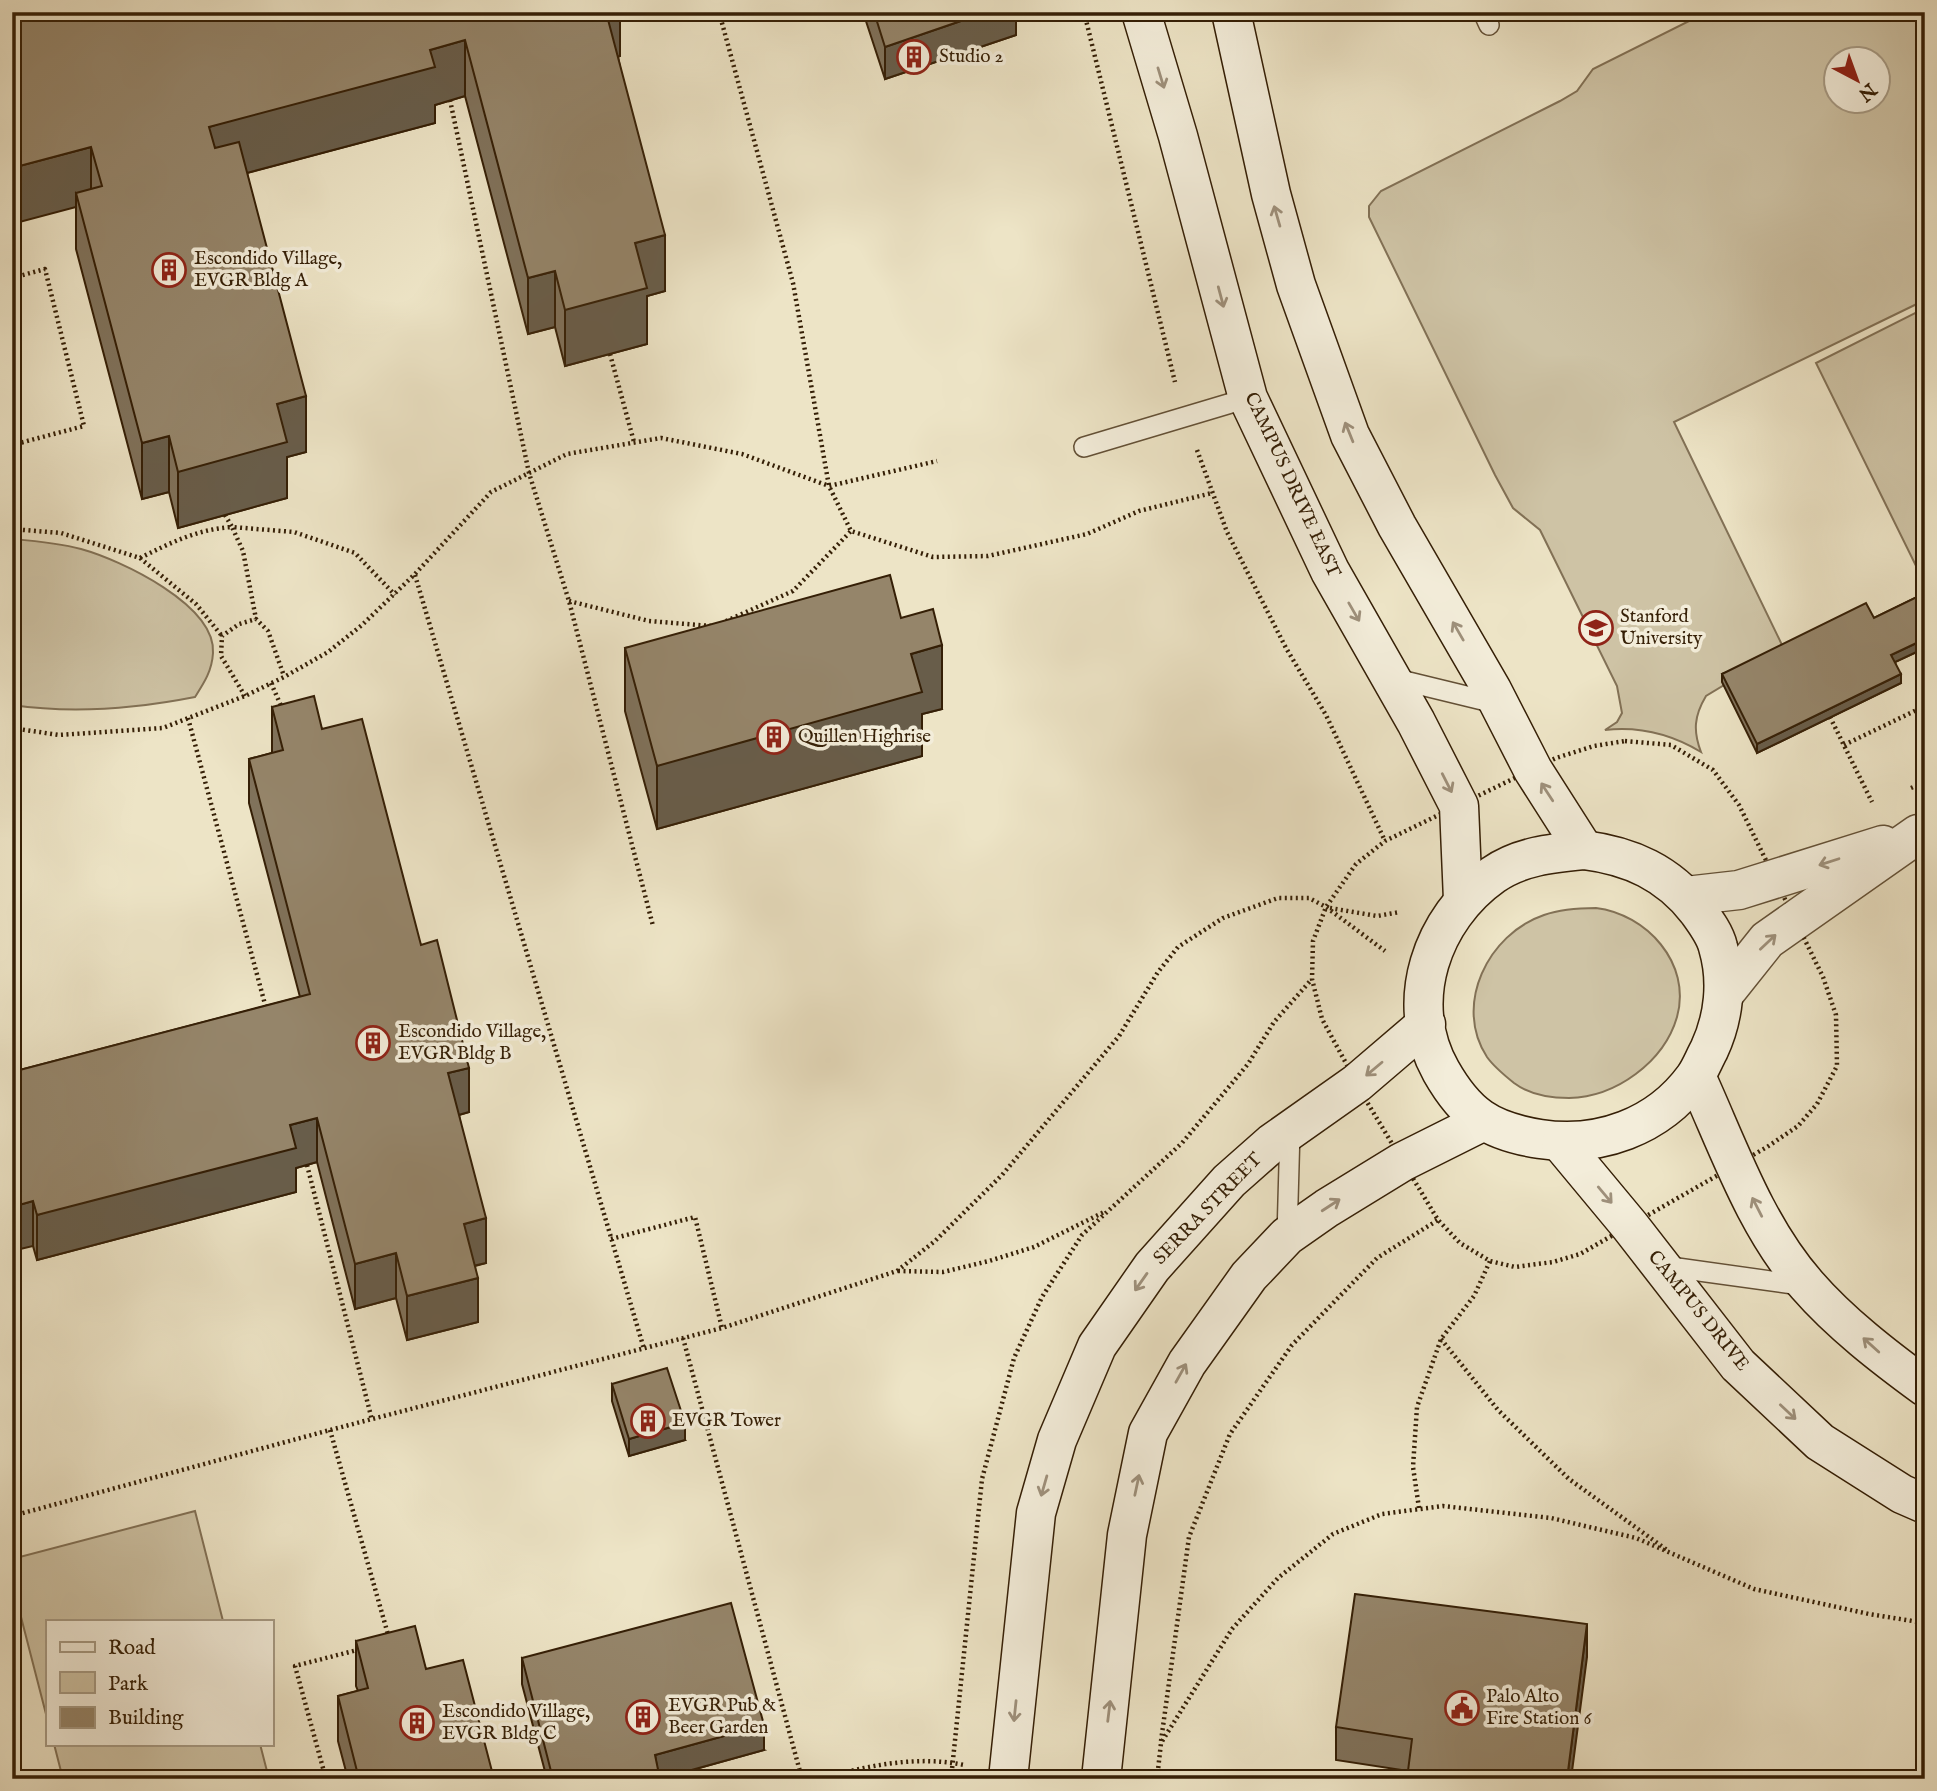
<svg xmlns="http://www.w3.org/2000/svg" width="1937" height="1791" font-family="'IM FELL English',serif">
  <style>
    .green { fill: #cec3a5; stroke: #827156; stroke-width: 2; fill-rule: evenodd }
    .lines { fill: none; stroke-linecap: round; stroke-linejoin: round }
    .lane-casing { stroke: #635036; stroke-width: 22 }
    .street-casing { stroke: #635036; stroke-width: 41 }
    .secondary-casing { stroke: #351f06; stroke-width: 41 }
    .path { stroke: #351f06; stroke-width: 4.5; stroke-dasharray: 2 3.5; stroke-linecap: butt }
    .lane { stroke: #f3edda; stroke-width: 19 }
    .street { stroke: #f3edda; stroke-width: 38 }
    .secondary { stroke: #f3edda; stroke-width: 38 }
    .wall { fill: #80725b; stroke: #351f06; stroke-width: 2 }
    .shaded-wall { fill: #685d4a; stroke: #351f06; stroke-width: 2 }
    .building { fill: #95856a; stroke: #351f06; stroke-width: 2 }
    .oneway { stroke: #9e907b }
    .labels { text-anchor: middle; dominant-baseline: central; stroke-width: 7; stroke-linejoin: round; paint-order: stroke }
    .poi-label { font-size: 19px; fill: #351f06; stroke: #f3edda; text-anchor: start }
    .street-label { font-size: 19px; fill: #351f06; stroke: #f3edda }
  </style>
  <rect width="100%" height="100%" fill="#ede4c6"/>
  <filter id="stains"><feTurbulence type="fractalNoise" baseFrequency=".00286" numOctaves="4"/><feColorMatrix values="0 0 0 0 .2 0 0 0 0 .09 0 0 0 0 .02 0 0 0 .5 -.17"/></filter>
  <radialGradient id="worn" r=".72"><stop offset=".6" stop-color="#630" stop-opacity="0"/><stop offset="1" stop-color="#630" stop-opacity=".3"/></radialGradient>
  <g class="green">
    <path d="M1707,12H1925V300L1674,422L1784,649L1706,696C1694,716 1693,731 1701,752C1671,734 1640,726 1605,730L1617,722L1622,713L1617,686L1540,530L1513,508L1495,475L1369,217V206L1381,191L1560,101L1577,91L1593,69ZM1836,60H1878V102H1836Z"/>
    <polygon points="1925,308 1925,572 1920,574 1816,363"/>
    <path d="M12,539C35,541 59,543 81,549C121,560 216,605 213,653C212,671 204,683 195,697C134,709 74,714 12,705Z"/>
    <path d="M1596,908C1646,914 1692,963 1677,1017C1664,1062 1616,1097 1569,1098C1550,1098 1530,1095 1514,1083C1504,1075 1494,1067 1487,1057C1453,1005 1488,934 1544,915C1561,909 1578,908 1596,908Z"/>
    <polygon points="195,1511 223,1621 47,1621 47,1718 12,1582 12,1559"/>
    <polygon points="54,1744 260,1744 269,1779 63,1779"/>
  </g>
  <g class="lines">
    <g class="lane-casing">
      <g id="lane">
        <polyline points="1483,12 1489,25"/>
        <polyline points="1084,447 1248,398"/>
        <polyline points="1392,678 1499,704"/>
        <polyline points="1287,1236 1290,1130"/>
        <polyline points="1663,1266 1807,1286"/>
      </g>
    </g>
    <g class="street-casing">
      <g id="street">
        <polyline points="1686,896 1739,890 1883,845"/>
        <polyline points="1724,994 1767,940 1918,834"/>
      </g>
    </g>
    <g class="secondary-casing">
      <g id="secondary">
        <polyline points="1141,12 1178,136 1248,398 1330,571 1416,722 1459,806 1463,900"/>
        <polyline points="1231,12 1271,194 1296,285 1350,435 1397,526 1492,690 1533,770 1584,850"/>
        <path d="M1584,850C1631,856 1668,873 1697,910C1705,921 1715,934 1718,947C1728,981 1724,1018 1709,1050C1704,1059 1700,1070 1694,1078C1658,1127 1599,1148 1540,1139C1489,1131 1466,1115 1441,1071C1402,1002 1432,918 1493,875C1520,856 1553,853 1584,850Z"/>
        <path d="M1696,1076C1728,1146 1755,1226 1807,1285C1840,1323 1884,1357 1925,1387"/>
        <polyline points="1561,1143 1630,1226 1738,1365 1820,1442 1902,1494 1925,1504"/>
        <polyline points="1008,1779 1036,1513 1057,1440 1097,1346 1152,1267 1229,1181 1272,1143 1357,1083 1426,1024"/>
        <polyline points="1101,1779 1127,1535 1148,1433 1187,1363 1249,1276 1287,1236 1327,1208 1402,1162 1482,1122"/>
      </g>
    </g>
    <g class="path">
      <polyline points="719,12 793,283 829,486 851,531 933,557 988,556 1087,534 1139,511 1212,493"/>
      <polyline points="1084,12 1175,382"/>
      <polyline points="450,100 529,473 569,601 653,926"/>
      <polyline points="12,278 45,269 84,426 12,445"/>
      <polyline points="610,354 634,442"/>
      <polyline points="1197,450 1227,532 1286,648 1326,715 1385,841"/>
      <polyline points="225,515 232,527 294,532 355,553 395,595"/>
      <polyline points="12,529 61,533 140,558 196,604 222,636"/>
      <path d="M140,558C170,543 198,529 232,527L243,551L256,619"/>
      <polyline points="415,575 644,1349"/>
      <polyline points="569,601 649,621 711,626"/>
      <polyline points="726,621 793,591 851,531"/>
      <polyline points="271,683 282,708"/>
      <polyline points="245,696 221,656 222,636 239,624 256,619 268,631 284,676"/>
      <polyline points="1830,717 1872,802"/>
      <polyline points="188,718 266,1008"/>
      <polyline points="12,728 59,735 163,728 245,696 284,677 328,652 362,625 415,574 491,492 567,454 661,438 742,454 829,486 937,461"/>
      <polygon points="1625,741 1671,745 1713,770 1739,805 1823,977 1836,1015 1837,1066 1817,1104 1798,1126 1767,1147 1580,1254 1553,1262 1515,1267 1490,1261 1460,1243 1438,1220 1367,1102 1322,1019 1312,979 1313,941 1326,907 1356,864 1385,841 1556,758 1594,746"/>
      <polyline points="1844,745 1925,706"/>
      <polyline points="1911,788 1925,782"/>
      <polyline points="1330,908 1377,916 1400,912"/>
      <polyline points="307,1165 372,1420"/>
      <polyline points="611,1239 695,1217 722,1328"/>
      <polyline points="898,1271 943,1272 989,1261 1034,1247 1104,1212"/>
      <polyline points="683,1338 802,1779"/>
      <polyline points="1441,1339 1498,1410 1569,1479 1667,1550"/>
      <polyline points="330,1430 389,1638"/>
      <polyline points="1419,1508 1413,1467 1417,1407 1441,1339 1474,1296 1490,1261"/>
      <polyline points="12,1516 330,1430 722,1328 897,1271 935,1241 1002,1175 1119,1036 1158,972 1178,947 1223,918 1278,898 1309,898 1326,907 1385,951"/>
      <polyline points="1161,1741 1189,1537 1230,1434 1292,1345 1377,1258 1438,1220"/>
      <polyline points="12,1774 14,1779"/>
      <polyline points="326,1779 295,1666 361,1649"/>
      <path d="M820,1779C866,1766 916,1755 964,1765"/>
      <polyline points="951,1779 982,1479 1014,1358 1042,1297 1082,1235 1182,1143 1248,1064 1274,1022 1311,980"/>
      <polyline points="1157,1779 1161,1743 1232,1629 1278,1578 1333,1534 1382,1514 1443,1506 1551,1518 1636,1538 1754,1589 1869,1614 1925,1623"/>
    </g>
    <use href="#lane" class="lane"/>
    <use href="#street" class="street"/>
    <use href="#secondary" class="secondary"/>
  </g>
  <g class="wall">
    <polygon points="12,12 620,12 620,56 618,57 665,291 647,296 647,344 565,366 555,327 528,334 465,96 435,105 435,123 247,173 306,452 287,457 287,498 178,528 169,492 142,499 76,249 76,207"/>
    <polygon points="863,12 1016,12 1016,35 885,79"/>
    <polygon points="1925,593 1925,648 1895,662 1901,683 1757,753 1722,682 1722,674 1874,618"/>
    <polygon points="901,618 942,709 922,714 922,756 657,829 625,711 625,648"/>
    <polygon points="272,707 322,729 421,945 469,1112 459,1115 486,1263 475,1266 478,1322 407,1340 396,1298 355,1309 317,1162 296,1168 296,1192 37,1260 33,1246 12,1072 300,997 249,803 249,759 272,753"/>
    <polygon points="612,1384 685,1440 629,1456 612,1401"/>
    <polygon points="356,1641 426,1669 494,1779 348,1779 338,1741 338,1696 358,1691 356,1686"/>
    <polygon points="1587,1657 1408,1771 1336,1760 1336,1727"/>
    <polygon points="522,1658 764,1750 660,1779 547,1779 522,1684"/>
  </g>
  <g class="shaded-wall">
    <polygon points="604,12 620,12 620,56 604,60"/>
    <polygon points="987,12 1016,12 1016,35 885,79 885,47"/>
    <polygon points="465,40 465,96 435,105 435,123 209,183 209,127 430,50"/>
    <polygon points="91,147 91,203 76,193 76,207 12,224 12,168"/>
    <polygon points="665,235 665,291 647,296 647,344 565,366 565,310 635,243"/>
    <polygon points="555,271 555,327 528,334 528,278"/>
    <polygon points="306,396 306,452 287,457 287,498 178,528 178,472 277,404"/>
    <polygon points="169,436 169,492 142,499 142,443"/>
    <polygon points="1925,639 1925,648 1891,664 1891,655"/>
    <polygon points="942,645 942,709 922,714 922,756 657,829 657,766 911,654"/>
    <polygon points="1901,674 1901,683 1757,753 1757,744"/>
    <polygon points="469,1068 469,1112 448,1118 448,1073"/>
    <polygon points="317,1118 317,1162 296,1168 296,1192 37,1260 37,1215 290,1125"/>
    <polygon points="33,1201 33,1246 12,1251 12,1207"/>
    <polygon points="486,1218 486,1263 464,1268 464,1224"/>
    <polygon points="396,1253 396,1298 355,1309 355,1264"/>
    <polygon points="478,1278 478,1322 407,1340 407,1296"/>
    <polygon points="685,1423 685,1440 629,1456 629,1439"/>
    <polygon points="1587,1624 1587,1657 1571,1779 1567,1779"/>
    <polygon points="764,1725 764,1750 659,1779 655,1755"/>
    <polygon points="580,1774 580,1779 564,1779"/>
  </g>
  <g class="building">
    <polygon points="12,12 606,12 665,235 635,243 647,288 565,310 555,271 528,278 465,40 430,50 435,67 209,127 215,148 239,142 306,396 277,404 287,442 178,472 169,436 142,443 76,193 102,186 91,147 12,168"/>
    <polygon points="874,12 987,12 885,47"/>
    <polygon points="890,575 901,618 933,609 942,645 911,654 922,692 657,766 625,648"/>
    <polygon points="1925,593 1925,639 1891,655 1901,674 1757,744 1722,674 1866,603 1874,618"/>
    <polygon points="314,696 322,729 362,719 421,945 437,940 469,1068 448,1073 486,1218 464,1224 478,1278 407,1296 396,1253 355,1264 317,1118 290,1125 296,1148 37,1215 33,1201 12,1207 12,1072 310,994 249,759 283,750 272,707"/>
    <polygon points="667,1368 685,1423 629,1439 612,1384"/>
    <polygon points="1355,1594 1587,1624 1567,1779 1407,1779 1412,1739 1336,1727"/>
    <polygon points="731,1603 764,1725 655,1755 660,1779 581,1779 580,1774 564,1779 553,1779 522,1658"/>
    <polygon points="415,1626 426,1669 463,1660 494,1779 359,1779 338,1696 368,1688 356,1641"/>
  </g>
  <defs><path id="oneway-shaft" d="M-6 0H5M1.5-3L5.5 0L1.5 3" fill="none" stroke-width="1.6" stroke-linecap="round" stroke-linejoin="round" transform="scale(1.75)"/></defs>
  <g class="oneway">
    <use href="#oneway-shaft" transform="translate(1161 78) rotate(73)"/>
    <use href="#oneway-shaft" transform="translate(1277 216) rotate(-106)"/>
    <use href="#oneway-shaft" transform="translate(1221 297) rotate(75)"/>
    <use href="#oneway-shaft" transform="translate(1349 432) rotate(-112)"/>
    <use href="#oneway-shaft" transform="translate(1354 612) rotate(60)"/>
    <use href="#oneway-shaft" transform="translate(1458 631) rotate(-120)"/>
    <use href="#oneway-shaft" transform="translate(1447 783) rotate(63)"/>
    <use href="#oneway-shaft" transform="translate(1547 792) rotate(-123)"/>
    <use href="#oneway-shaft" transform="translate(1829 862) rotate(162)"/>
    <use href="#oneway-shaft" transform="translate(1768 942) rotate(-43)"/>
    <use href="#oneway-shaft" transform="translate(1374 1069) rotate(140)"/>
    <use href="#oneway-shaft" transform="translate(1605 1195) rotate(50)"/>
    <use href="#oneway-shaft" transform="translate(1331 1205) rotate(-33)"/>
    <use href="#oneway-shaft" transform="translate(1757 1207) rotate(-117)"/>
    <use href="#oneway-shaft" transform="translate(1141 1282) rotate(125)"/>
    <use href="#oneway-shaft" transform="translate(1871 1345) rotate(-138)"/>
    <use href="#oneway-shaft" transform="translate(1181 1373) rotate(-61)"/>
    <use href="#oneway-shaft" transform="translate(1788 1412) rotate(43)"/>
    <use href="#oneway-shaft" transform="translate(1137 1485) rotate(-78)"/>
    <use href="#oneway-shaft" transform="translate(1044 1486) rotate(106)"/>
    <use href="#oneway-shaft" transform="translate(1015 1711) rotate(96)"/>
    <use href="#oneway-shaft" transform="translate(1109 1711) rotate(-83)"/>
  </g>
  <defs>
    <g id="building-ring" transform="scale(1.75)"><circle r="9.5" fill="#f3edda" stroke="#8f2418" stroke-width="1.5"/><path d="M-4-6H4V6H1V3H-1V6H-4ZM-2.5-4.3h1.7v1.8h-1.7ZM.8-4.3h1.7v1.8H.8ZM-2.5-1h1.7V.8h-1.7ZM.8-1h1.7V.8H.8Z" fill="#8f2418"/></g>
    <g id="university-ring" transform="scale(1.75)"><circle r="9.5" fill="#f3edda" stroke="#8f2418" stroke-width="1.5"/><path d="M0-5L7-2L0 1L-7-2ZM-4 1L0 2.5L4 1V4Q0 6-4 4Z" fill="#8f2418"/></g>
    <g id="civic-ring" transform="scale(1.75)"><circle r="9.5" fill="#f3edda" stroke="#8f2418" stroke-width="1.5"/><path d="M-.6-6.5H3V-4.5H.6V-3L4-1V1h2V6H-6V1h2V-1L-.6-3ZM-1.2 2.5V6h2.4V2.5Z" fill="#8f2418"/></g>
  </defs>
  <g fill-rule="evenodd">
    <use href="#building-ring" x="914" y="57"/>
    <use href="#building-ring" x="169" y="270"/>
    <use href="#university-ring" x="1596" y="628"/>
    <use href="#building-ring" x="774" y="737"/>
    <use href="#building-ring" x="373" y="1043"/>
    <use href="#building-ring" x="648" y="1421"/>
    <use href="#civic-ring" x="1462" y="1708"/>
    <use href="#building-ring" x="643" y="1717"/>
    <use href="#building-ring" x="417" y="1723"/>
  </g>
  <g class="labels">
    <g class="poi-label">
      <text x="939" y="57">Studio 2</text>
      <text x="194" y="259">Escondido Village,<tspan x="194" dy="22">EVGR Bldg A</tspan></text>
      <text x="1620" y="617">Stanford<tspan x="1620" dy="22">University</tspan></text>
      <text x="798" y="737">Quillen Highrise</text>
      <text x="398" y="1032">Escondido Village,<tspan x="398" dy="22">EVGR Bldg B</tspan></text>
      <text x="672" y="1421">EVGR Tower</text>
      <text x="1486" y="1697">Palo Alto<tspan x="1486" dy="22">Fire Station 6</tspan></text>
      <text x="668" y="1706">EVGR Pub &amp;<tspan x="668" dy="22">Beer Garden</tspan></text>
      <text x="442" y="1712">Escondido Village,<tspan x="442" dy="22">EVGR Bldg C</tspan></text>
    </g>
    <g class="street-label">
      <text transform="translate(1292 485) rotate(65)">CAMPUS DRIVE EAST</text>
      <text transform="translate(1208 1209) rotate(-46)">SERRA STREET</text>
      <text transform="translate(1698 1311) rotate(51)">CAMPUS DRIVE</text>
    </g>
  </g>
  <rect width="1937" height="1791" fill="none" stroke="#ede4c6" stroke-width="42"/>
  <rect x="14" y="14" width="1909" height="1763" fill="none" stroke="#351f06" stroke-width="3.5"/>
  <rect x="21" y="21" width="1895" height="1749" fill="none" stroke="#351f06" stroke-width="2"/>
  <rect x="46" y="1620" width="228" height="126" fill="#f3edda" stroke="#a79b85" stroke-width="2"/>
  <rect x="60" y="1642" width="35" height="10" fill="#f3edda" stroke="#a79b85" stroke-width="2"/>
  <text x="108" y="1654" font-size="21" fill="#351f06">Road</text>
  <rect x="60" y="1672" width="35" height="21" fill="#cec3a5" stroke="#a79b85" stroke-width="2"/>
  <text x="108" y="1690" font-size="21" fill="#351f06">Park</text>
  <rect x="60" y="1707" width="35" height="21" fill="#95856a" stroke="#a79b85" stroke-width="2"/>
  <text x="108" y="1724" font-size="21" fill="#351f06">Building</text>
  <g transform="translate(1857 80) rotate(139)"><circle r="33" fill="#f3edda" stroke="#a79b85" stroke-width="2"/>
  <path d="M0-5L12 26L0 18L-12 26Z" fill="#8f2418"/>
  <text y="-10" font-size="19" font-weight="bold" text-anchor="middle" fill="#351f06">N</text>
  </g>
  <rect width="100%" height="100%" filter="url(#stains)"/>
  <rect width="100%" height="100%" fill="url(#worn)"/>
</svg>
